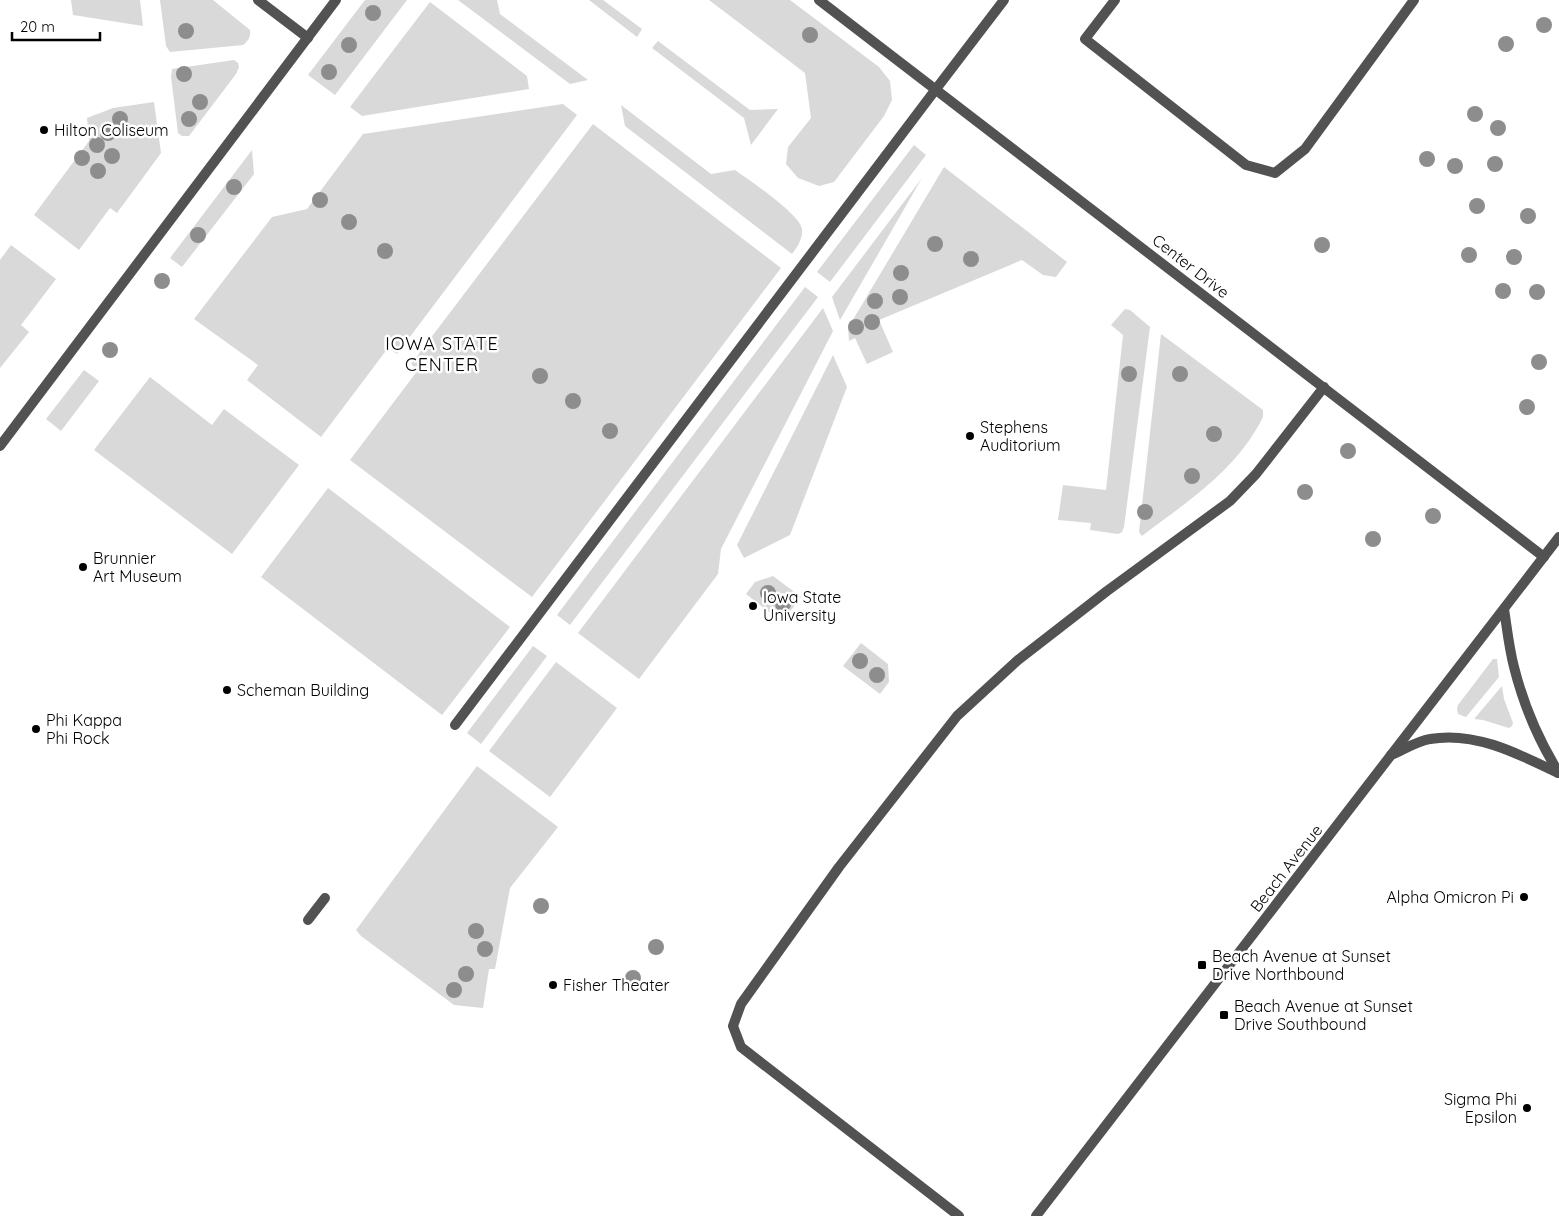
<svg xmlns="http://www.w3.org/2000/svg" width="1559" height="1216" font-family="Quicksand,sans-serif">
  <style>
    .green { fill: #d9d9d9 }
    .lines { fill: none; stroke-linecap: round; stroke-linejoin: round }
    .service { stroke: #525252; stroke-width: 10 }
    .minor { stroke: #525252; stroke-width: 10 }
    .tertiary { stroke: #525252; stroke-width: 10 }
    .tree { fill: #8d8d8d }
    .poi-dot { fill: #000; stroke: #fff; stroke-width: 2 }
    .labels { text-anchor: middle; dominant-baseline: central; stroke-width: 5; stroke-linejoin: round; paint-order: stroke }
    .poi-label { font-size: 16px; fill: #000; stroke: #fff; text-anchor: start }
    .street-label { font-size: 16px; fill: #000; stroke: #fff }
    .neighbourhood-label { font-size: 18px; letter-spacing: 1px; fill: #000; stroke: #fff }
  </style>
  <rect width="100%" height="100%" fill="#fff"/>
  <g class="green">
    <polygon points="71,0 140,0 143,26 73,15"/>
    <path d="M160,0H213L250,30C251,37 248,41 243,45L170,52L166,46Z"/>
    <polygon points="365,0 407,0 335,95 308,75"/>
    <polygon points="458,0 497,0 500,14 588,80 570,84"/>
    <polygon points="589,0 603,0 642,29 637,37"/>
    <polygon points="709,0 790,0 879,67 890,81 892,100 884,116 834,182 819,186 798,178 786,164 788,147 811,118 805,73"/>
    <polygon points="430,2 527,76 529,89 362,116 350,107"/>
    <polygon points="658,41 750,110 778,109 751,145 744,118 652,48"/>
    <polygon points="234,60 238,63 239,67 236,74 189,136 182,136 178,133 171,77 172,69"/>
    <polygon points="154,102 161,153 117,213 110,208 79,250 34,215 89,141 87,118 113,108"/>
    <polygon points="563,104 577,115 397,354 388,348 321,437 247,380 258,365 194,319 272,217 307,209 363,134"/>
    <path d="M621,105L711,174L735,170C749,180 800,214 802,229C803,238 798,246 792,254L625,126Z"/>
    <polygon points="593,124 781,268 532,597 350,460 418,370 411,364"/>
    <polygon points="914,145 926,155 830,282 817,272"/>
    <polygon points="252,150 254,174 182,267 170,258"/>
    <polygon points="944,167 1067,262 1056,277 1043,275 1022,260 879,320 893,352 867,364 855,338 849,341 848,328"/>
    <polygon points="922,178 840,320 832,297"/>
    <polygon points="11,245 56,279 21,325 29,332 0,368 0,260"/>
    <polygon points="805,287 818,297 570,625 557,615"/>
    <polygon points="823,308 833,331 721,549 718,574 639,679 578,633"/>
    <polygon points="1125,309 1130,310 1150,327 1124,527 1122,532 1118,534 1090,530 1091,523 1058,520 1063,485 1106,490 1123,335 1111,325"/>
    <path d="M1161,334L1263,410V417C1236,471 1189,500 1142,536L1139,532Z"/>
    <polygon points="833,355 847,387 790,535 744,558 737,545"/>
    <polygon points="84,370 99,381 61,431 46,419"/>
    <polygon points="150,377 212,425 224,409 299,465 232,554 94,450"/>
    <polygon points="328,488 510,627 442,715 261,577"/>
    <polygon points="773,576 801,597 782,622 746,594 755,582"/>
    <polygon points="861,643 888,664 889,682 880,694 843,666"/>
    <polygon points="533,646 547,656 481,744 467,733"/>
    <polygon points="1493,659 1497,659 1499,677 1466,717 1458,714 1457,709 1458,705"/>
    <polygon points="556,662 617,708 550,797 489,751"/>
    <polygon points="1502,686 1504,699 1513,723 1512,726 1509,728 1483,720 1474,719"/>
    <polygon points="477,766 558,827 510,888 495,969 489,969 483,1008 454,1005 361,936 356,930"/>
  </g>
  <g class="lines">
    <g class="service">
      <polyline points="258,0 308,38"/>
      <polyline points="1115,0 1085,39 1246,165 1275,173 1305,149 1414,0"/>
      <polyline points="0,446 336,0"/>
      <polyline points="455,725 936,89"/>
      <polyline points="308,920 325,898"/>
      <polyline points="959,1216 741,1047 733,1026 741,1004 839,867 957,716 1018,660 1107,591 1230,501 1256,474 1324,387"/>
    </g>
    <g class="minor">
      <polyline points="819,0 1544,557"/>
      <polyline points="936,89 1004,0"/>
      <path d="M1504,609C1507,628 1509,648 1514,667C1523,703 1539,741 1559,773"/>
      <path d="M1391,755C1403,750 1417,741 1430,739C1475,731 1519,754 1558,773"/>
    </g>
    <polyline class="tertiary" points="1036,1216 1559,537"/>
  </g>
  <g class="tree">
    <circle cx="373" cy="13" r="8"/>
    <circle cx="1544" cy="25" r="8"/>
    <circle cx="186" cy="31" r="8"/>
    <circle cx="810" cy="35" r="8"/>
    <circle cx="1506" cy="44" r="8"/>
    <circle cx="349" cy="45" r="8"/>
    <circle cx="329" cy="72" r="8"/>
    <circle cx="184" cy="74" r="8"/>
    <circle cx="200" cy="102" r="8"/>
    <circle cx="1475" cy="114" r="8"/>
    <circle cx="120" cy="119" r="8"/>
    <circle cx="189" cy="119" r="8"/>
    <circle cx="1498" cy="128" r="8"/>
    <circle cx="108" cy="133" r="8"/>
    <circle cx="97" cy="145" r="8"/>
    <circle cx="112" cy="156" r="8"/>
    <circle cx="82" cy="158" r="8"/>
    <circle cx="1427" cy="159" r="8"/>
    <circle cx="1495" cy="164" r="8"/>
    <circle cx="1455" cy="166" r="8"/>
    <circle cx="98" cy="171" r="8"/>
    <circle cx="234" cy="187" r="8"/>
    <circle cx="320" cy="200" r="8"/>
    <circle cx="1477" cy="206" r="8"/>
    <circle cx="1528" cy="216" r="8"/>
    <circle cx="349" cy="222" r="8"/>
    <circle cx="198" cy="235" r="8"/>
    <circle cx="935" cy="244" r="8"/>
    <circle cx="1322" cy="245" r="8"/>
    <circle cx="385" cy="251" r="8"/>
    <circle cx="1469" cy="255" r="8"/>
    <circle cx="1514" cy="257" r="8"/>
    <circle cx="971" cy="259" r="8"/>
    <circle cx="901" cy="273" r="8"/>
    <circle cx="162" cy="281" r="8"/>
    <circle cx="1503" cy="291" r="8"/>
    <circle cx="1537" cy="292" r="8"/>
    <circle cx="900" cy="297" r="8"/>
    <circle cx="875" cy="301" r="8"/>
    <circle cx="872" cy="322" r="8"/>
    <circle cx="856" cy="327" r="8"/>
    <circle cx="110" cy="350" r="8"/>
    <circle cx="1539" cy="362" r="8"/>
    <circle cx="1129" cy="374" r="8"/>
    <circle cx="1180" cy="374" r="8"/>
    <circle cx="540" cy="376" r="8"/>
    <circle cx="573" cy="401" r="8"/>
    <circle cx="1527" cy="407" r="8"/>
    <circle cx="610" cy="431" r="8"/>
    <circle cx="1214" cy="434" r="8"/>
    <circle cx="1348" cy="451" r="8"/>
    <circle cx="1192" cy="476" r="8"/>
    <circle cx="1305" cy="492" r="8"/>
    <circle cx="1145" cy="512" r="8"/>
    <circle cx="1433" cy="516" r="8"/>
    <circle cx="1373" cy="539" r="8"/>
    <circle cx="768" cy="593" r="8"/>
    <circle cx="783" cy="604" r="8"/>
    <circle cx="860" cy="661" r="8"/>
    <circle cx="877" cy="675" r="8"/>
    <circle cx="541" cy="906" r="8"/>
    <circle cx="476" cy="931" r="8"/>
    <circle cx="656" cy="947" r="8"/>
    <circle cx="485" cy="949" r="8"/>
    <circle cx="466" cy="974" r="8"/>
    <circle cx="633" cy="978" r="8"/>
    <circle cx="454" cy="990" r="8"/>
  </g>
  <g class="poi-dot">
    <circle cx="44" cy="130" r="5"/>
    <circle cx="970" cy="436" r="5"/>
    <circle cx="83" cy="567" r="5"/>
    <circle cx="753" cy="606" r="5"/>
    <circle cx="227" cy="690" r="5"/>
    <circle cx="36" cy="729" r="5"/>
    <circle cx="1524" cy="897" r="5"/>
    <rect x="1197" y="960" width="10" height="10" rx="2.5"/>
    <circle cx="553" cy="985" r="5"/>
    <rect x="1219" y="1010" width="10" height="10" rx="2.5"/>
    <circle cx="1527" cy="1108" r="5"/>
  </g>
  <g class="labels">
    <g class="poi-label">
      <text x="54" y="130">Hilton Coliseum</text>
      <text x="980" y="427">Stephens<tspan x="980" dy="18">Auditorium</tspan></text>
      <text x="93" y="558">Brunnier<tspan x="93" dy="18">Art Museum</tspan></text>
      <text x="763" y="597">Iowa State<tspan x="763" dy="18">University</tspan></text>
      <text x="237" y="690">Scheman Building</text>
      <text x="46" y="720">Phi Kappa<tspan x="46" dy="18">Phi Rock</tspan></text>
      <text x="1514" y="897" text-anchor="end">Alpha Omicron Pi</text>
      <text x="1212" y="956">Beach Avenue at Sunset<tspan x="1212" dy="18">Drive Northbound</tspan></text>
      <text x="563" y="985">Fisher Theater</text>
      <text x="1234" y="1006">Beach Avenue at Sunset<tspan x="1234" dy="18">Drive Southbound</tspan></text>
      <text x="1517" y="1099" text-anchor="end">Sigma Phi<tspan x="1517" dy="18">Epsilon</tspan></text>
    </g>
    <g class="street-label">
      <text transform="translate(1191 266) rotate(38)">Center Drive</text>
      <text transform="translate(1286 868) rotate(-52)">Beach Avenue</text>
    </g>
    <g class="neighbourhood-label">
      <text x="442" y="343">IOWA STATE<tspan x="442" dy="21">CENTER</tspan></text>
    </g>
  </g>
  <path d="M12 32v8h88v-8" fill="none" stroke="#000000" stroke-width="2.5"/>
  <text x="20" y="32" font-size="15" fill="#000000" stroke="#ffffff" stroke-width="4" paint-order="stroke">20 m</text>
</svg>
